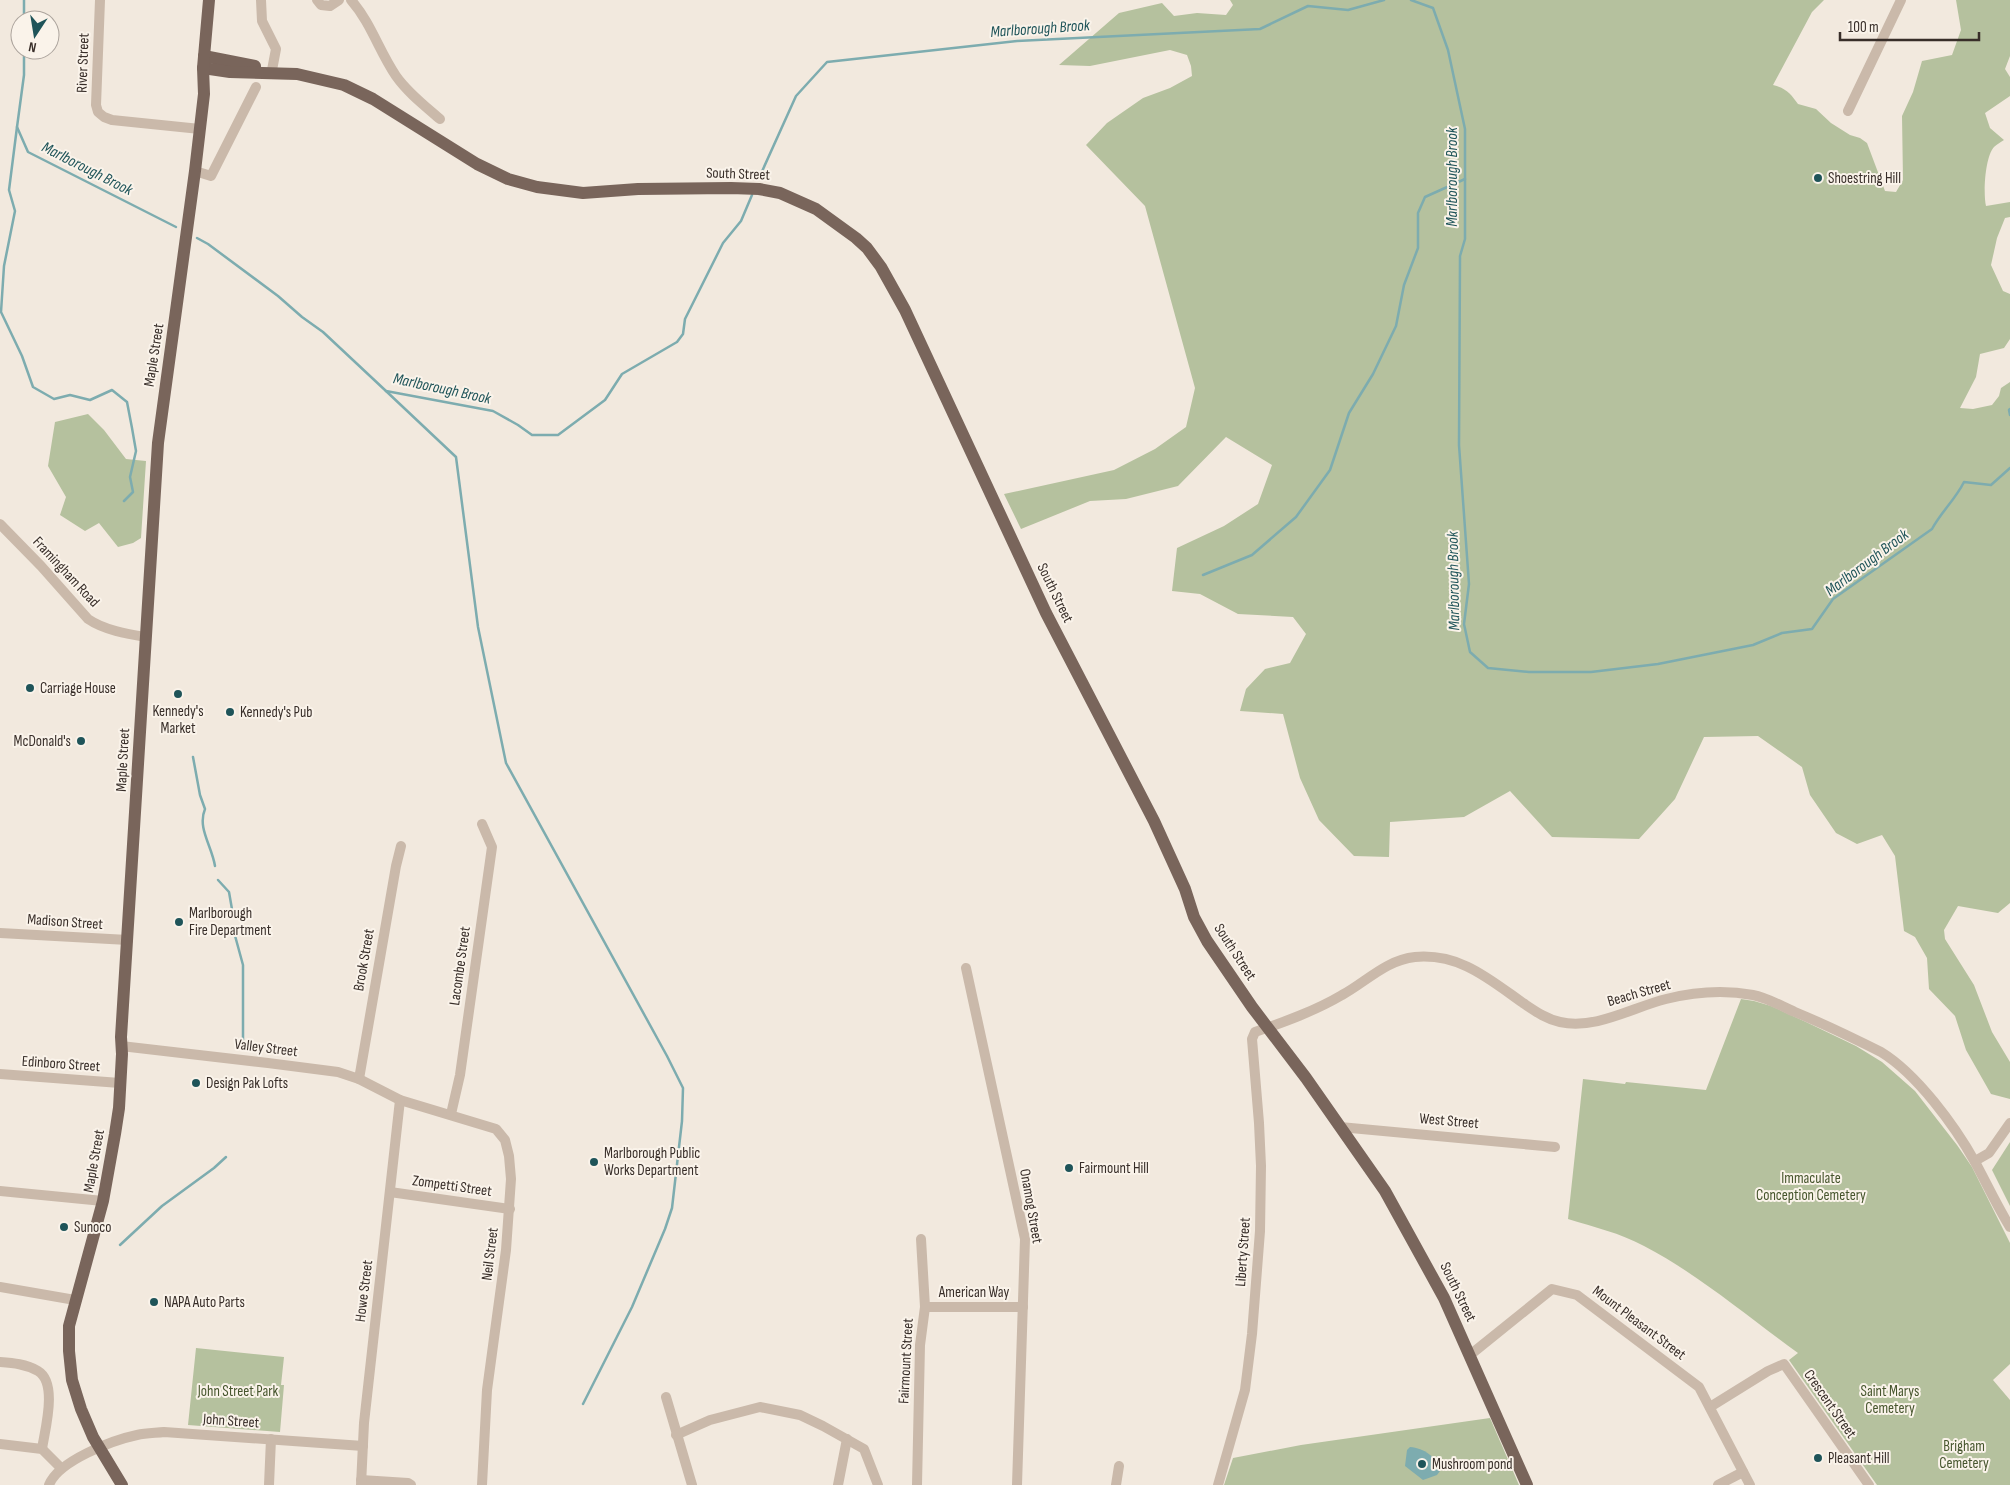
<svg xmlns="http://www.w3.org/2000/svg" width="2010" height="1485" font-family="'Sofia Sans Condensed',sans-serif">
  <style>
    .green { fill: #b5c19e }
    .water { fill: #7dacaf }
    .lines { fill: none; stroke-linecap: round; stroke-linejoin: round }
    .stream { stroke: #7dacaf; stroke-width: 2.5 }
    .minor { stroke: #cab9aa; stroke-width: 10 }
    .major { stroke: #79655b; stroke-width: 12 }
    .poi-dot { fill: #1f5459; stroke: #faf3ea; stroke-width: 2 }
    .labels { text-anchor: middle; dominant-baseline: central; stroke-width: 4; stroke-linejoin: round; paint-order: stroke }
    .street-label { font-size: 15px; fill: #382e29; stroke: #faf3ea }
    .poi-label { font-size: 15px; fill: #382e29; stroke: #faf3ea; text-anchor: start }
    .park-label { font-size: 15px; fill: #46552d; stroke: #faf3ea }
    .water-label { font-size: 16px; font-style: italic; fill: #1f5459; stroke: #faf3ea }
  </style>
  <rect width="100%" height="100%" fill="#f2e9de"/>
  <g class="green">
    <path d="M1230,0H1824L1812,12L1773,85C1786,88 1791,94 1798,104L1816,109L1831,123L1850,135L1860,138L1867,143L1885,191L1896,192L1903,180L1902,116L1913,92L1922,61L1952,55L1961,30L1956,0H2010V56L2005,69L2010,77V96L1985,113L1990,128L2004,140C2001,142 1997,144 1994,147C1985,157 1983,193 1986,206L2010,202V217L2005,218L1997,238L1991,265L2003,291L2010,294V339L2004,348L1980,354L1976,377L1960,408L1973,409L1992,405L1999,396L2001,388L2010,382V903L1998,913L1958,906L1944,930L1945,939L1974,985L1992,1032L2010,1062V1099L1991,1094L1966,1050L1955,1016L1929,989L1927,958L1915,937L1904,931L1895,856L1882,835L1857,844L1836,833L1810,795L1802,767L1758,736L1704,737L1675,799L1639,839L1552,837L1510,791L1464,817L1390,822L1389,857L1354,856L1319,820L1300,778L1283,714L1240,711L1246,689L1265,669L1290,663L1306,634L1293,617L1238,614L1200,594L1172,591L1177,548L1224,526L1258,504L1272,465L1226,437L1178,486L1126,499L1090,501L1021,529L1004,494L1114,470L1155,449L1186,427L1195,388L1145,206L1086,145L1107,123L1143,98L1170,88L1192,76L1191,66L1187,55L1170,50L1090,66L1059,65L1119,13L1162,3L1174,16L1197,13L1226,15L1233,5Z"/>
    <polygon points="88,414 104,430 126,459 146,461 141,538 133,543 118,547 99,523 85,531 60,515 66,497 48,466 55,422"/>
    <path d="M1741,999L1754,1001L1771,1006L1806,1022L1856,1046L1882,1062L1915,1091L1957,1145L1972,1167L2010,1243V1364L1993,1380L2010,1400V1485H1877L1789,1360L1798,1353C1748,1317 1698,1274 1644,1246C1620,1233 1594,1227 1568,1219L1583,1079L1625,1084L1626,1082L1706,1090Z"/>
    <polygon points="2010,1142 2010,1206 1992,1170"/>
    <polygon points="196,1348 284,1357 281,1385 284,1385 280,1432 188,1425"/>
    <polygon points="1490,1418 1519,1485 1224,1485 1233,1458 1301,1445"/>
  </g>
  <path class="water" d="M1410,1447C1424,1448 1437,1457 1440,1471L1437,1475L1423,1480L1405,1466L1407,1450Z"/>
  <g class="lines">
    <g class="stream">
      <polyline points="24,0 24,20"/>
      <path d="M1411,0L1433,8L1448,50L1465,129V239L1460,256L1459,445L1469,584L1464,624L1470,652L1488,668L1529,672H1591L1658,664L1753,645L1782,633L1812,629L1833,599L1932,529C1941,512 1955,500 1964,482L1991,485L2010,468"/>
      <polyline points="24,50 24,75 17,127 28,152 176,227"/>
      <polyline points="17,127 9,190 15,211 4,266 1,312 22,356 33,387 54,399 70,395 90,400 112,390 127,402 132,428 136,451 130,477 133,492 124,501"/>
      <polyline points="759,178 796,96 827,62 1017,41 1260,29 1308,6 1348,10 1384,0"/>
      <polyline points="197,238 208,244 278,296 302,317 323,332 386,391 493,411 518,425 532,435 558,435 605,400 622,374 677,342 683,334 685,319 723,243 741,221 752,195"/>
      <polyline points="386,391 456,457 478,627 506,763 667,1056 683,1088 682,1121 672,1208 665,1229 632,1307 583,1404"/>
      <polyline points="2010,409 2009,410 2010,415"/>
      <polyline points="1203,575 1252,555 1296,517 1330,470 1349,413 1373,374 1396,326 1404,285 1418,248 1418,213 1425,197 1465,179"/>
      <path d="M193,757L200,795L205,809C197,828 212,846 215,866"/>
      <polyline points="218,880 229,892 233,915"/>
      <polyline points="234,932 243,965 243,1047"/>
      <polyline points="120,1245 162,1206 214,1168 226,1157"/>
    </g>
    <g class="minor">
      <polyline points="100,0 96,105 98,112 104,117 112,120 200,129"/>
      <polyline points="261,0 262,21 276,49 272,70"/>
      <polyline points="317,0 321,5 330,6 339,0"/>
      <path d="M351,0C371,23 379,51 396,76C408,93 425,106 440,119"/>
      <polyline points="1848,111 1901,0"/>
      <polyline points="195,171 211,176 256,87"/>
      <path d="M0,524L41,566L88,619C104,630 127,634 146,637"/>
      <polyline points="0,933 128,940"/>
      <polyline points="966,968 1025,1239 1017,1485"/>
      <polyline points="121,1046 268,1063 338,1072 359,1079 400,1100 496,1129 505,1140 509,1156 511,1179 506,1250 487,1390 482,1485"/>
      <polyline points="0,1074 120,1083"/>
      <polyline points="359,1079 396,866 401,846"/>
      <polyline points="451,1114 460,1075 492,847 482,824"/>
      <polyline points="1340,1127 1555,1147"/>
      <polyline points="1975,1161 1989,1153 2010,1123"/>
      <polyline points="0,1191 103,1201"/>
      <polyline points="390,1192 510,1209"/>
      <polyline points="0,1287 75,1300"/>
      <polyline points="925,1307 1023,1307"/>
      <polyline points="1470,1355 1552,1289 1577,1295 1699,1387 1750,1485"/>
      <path d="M0,1362C13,1363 26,1364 38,1371C58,1383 45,1429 42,1449"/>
      <polyline points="666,1397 692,1485"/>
      <polyline points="1710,1407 1768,1371 1784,1364 1869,1485"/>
      <polyline points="676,1435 710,1420 760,1407 800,1415 823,1426 864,1449 878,1485"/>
      <polyline points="0,1444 42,1449 61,1468"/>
      <polyline points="361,1480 408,1483 411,1485"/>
      <path d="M49,1485C58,1461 113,1440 137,1435C146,1433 156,1433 164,1432L363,1446"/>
      <polyline points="269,1485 271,1439"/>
      <polyline points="361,1485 364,1423 400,1100"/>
      <polyline points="838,1485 847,1439"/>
      <polyline points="917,1485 920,1345 925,1307 921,1239"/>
      <polyline points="1116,1485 1119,1466"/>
      <path d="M1218,1485L1245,1390L1252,1334L1260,1231L1261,1166L1259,1123L1252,1039L1255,1032C1284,1022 1315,1011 1342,995C1366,982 1386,960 1415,957C1460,953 1489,979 1523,1003C1535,1011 1546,1019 1560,1022C1596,1030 1633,1007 1666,999C1694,992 1726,990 1753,995C1768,998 1781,1006 1795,1012C1824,1024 1853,1038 1881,1052C1917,1074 1955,1126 1975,1162C1987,1184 1997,1206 2010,1227"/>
      <polyline points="1718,1485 1743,1472"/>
    </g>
    <g class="major">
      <polyline points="204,56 255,66"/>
      <polyline points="203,68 230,72 297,74 344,85 373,99 477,164 508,179 537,187 583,193 638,189 731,188 759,189 780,193 816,209 856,238 867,248 881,267 905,310 1046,613 1154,821 1185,889 1194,917 1207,941 1252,1007 1306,1078 1385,1191 1444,1298 1527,1485"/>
      <polyline points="122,1485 93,1437 81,1409 72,1380 69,1351 69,1326 103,1201 115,1134 119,1108 122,1054 121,1037 158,443 195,171 204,94 203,68 209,0"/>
    </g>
  </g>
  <g class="poi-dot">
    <circle cx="1818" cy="178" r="5"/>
    <circle cx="30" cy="688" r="5"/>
    <circle cx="178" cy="694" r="5"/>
    <circle cx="230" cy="712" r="5"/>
    <circle cx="81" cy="741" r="5"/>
    <circle cx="179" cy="922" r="5"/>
    <circle cx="196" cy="1083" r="5"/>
    <circle cx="594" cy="1162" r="5"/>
    <circle cx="1069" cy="1168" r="5"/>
    <circle cx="64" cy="1227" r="5"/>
    <circle cx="154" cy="1302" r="5"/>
    <circle cx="1818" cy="1458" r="5"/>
    <circle cx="1422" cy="1464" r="5"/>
  </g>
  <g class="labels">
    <g class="street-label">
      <text transform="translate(83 63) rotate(-88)">River Street</text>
      <text transform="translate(738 174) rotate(2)">South Street</text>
      <text transform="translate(154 355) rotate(-81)">Maple Street</text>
      <text transform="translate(66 572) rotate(47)">Framingham Road</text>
      <text transform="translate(1055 593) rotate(64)">South Street</text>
      <text transform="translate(123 760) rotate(-87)">Maple Street</text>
      <text transform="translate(65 922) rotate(4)">Madison Street</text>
      <text transform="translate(1235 952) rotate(57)">South Street</text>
      <text transform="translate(364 960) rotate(-80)">Brook Street</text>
      <text transform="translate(460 966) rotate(-82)">Lacombe Street</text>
      <text transform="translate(1639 993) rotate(-16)">Beach Street</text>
      <text transform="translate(266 1048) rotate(7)">Valley Street</text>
      <text transform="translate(61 1064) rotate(4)">Edinboro Street</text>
      <text transform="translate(1449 1121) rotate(5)">West Street</text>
      <text transform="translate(94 1161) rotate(-80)">Maple Street</text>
      <text transform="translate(452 1186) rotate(8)">Zompetti Street</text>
      <text transform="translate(1031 1206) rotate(80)">Onamog Street</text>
      <text transform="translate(1243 1252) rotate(-86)">Liberty Street</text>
      <text transform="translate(490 1254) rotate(-83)">Neil Street</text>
      <text transform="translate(364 1291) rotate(-83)">Howe Street</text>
      <text x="974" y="1292">American Way</text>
      <text transform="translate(1458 1292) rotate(64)">South Street</text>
      <text transform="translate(1639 1323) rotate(37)">Mount Pleasant Street</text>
      <text transform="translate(906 1361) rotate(-87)">Fairmount Street</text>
      <text transform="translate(1830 1404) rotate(55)">Crescent Street</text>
      <text transform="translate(231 1421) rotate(4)">John Street</text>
    </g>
    <g class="poi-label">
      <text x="1828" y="178">Shoestring Hill</text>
      <text x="40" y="688">Carriage House</text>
      <text x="178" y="711" text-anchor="middle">Kennedy's<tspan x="178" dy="17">Market</tspan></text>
      <text x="240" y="712">Kennedy's Pub</text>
      <text x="71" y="741" text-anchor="end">McDonald's</text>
      <text x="189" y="913">Marlborough<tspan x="189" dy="17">Fire Department</tspan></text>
      <text x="206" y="1083">Design Pak Lofts</text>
      <text x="604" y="1153">Marlborough Public<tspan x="604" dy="17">Works Department</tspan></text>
      <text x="1079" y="1168">Fairmount Hill</text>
      <text x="74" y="1227">Sunoco</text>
      <text x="164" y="1302">NAPA Auto Parts</text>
      <text x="1828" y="1458">Pleasant Hill</text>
      <text x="1432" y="1464">Mushroom pond</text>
    </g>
    <g class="park-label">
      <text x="1811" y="1178">Immaculate<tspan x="1811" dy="17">Conception Cemetery</tspan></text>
      <text x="238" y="1391">John Street Park</text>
      <text x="1890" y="1391">Saint Marys<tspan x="1890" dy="17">Cemetery</tspan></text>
      <text x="1964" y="1446">Brigham<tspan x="1964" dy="17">Cemetery</tspan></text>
    </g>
    <g class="water-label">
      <text transform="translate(1040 29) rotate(-4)">Marlborough Brook</text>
      <text transform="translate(87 169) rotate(27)">Marlborough Brook</text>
      <text transform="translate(1452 177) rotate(-90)">Marlborough Brook</text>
      <text transform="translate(442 389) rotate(12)">Marlborough Brook</text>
      <text transform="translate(1867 563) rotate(-37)">Marlborough Brook</text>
      <text transform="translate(1454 581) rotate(-91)">Marlborough Brook</text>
    </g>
  </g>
  <g transform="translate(35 35) rotate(192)"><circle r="24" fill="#faf3ea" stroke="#aca49d"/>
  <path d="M0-4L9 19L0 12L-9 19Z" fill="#1f5459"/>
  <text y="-8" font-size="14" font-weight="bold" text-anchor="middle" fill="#382e29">N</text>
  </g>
  <path d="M1840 32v8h139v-8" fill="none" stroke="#382e29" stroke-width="2.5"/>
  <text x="1848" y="32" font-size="15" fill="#382e29" stroke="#faf3ea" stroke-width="4" paint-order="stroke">100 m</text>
</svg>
